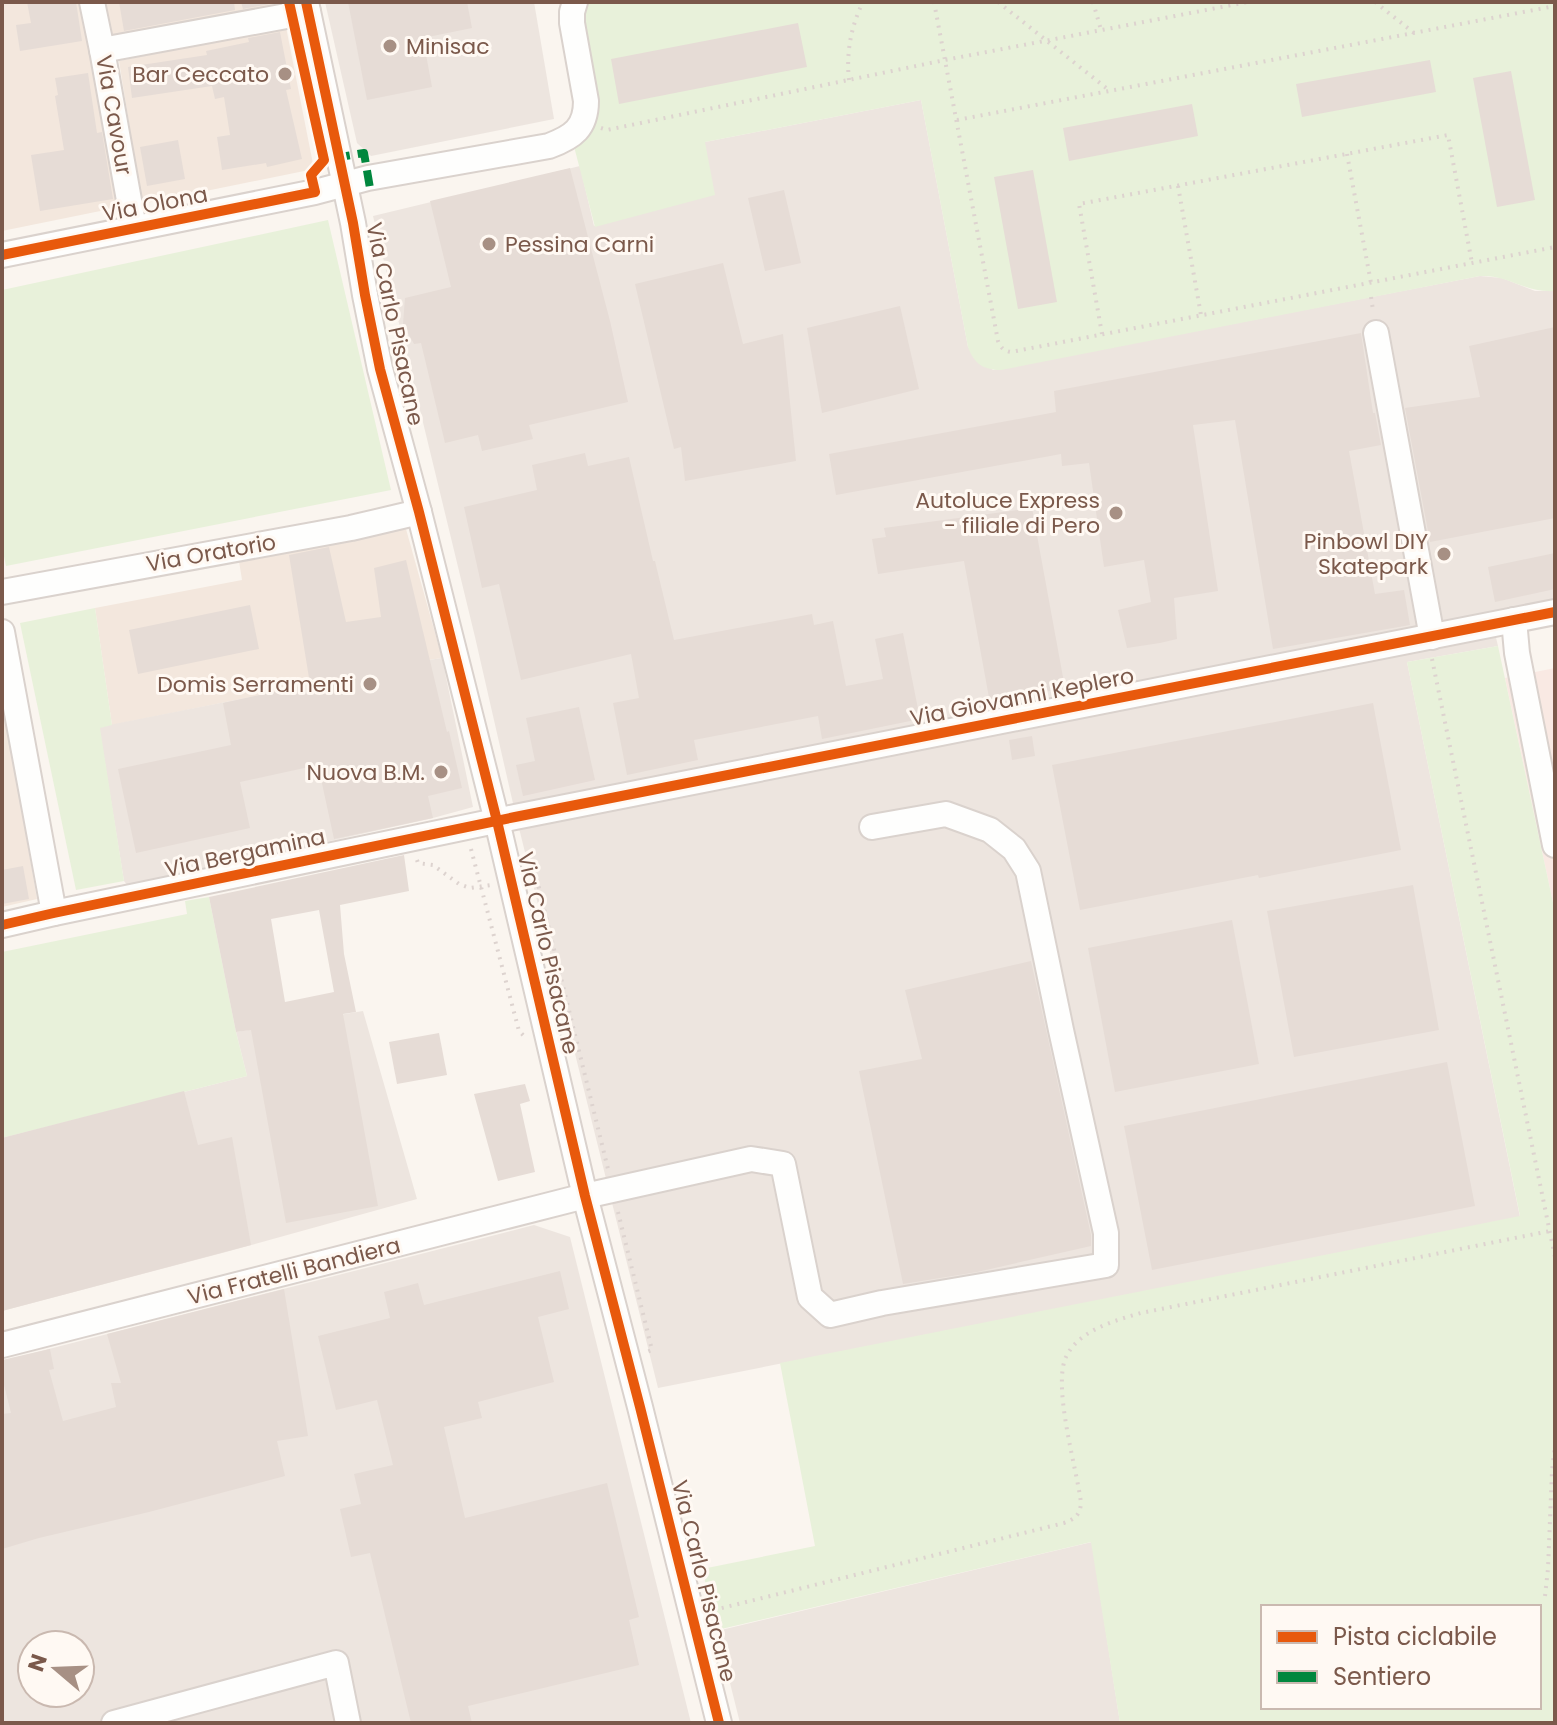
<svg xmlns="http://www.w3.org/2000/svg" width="1557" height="1725" font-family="Poppins,sans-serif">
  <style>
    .residential { fill: #f3e7dd }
    .commercial { fill: #f9e9e3 }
    .industrial { fill: #ede5df; fill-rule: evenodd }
    .green { fill: #e8f1da; fill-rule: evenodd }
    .building { fill: #e6dcd6; fill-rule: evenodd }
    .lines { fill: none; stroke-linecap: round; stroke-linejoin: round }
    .minor-casing { stroke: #dad2cd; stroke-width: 28 }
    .path { stroke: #ddd3cf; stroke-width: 4; stroke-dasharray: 2 6; stroke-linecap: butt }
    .minor { stroke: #fefefd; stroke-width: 24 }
    .quiet { stroke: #00873e; stroke-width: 8; stroke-dasharray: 16 8; stroke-linecap: butt }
    .cycleway-casing { stroke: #fff9f3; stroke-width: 15 }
    .cycleway { stroke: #e8590c; stroke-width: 10 }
    .poi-dot { fill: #a79084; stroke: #fff9f3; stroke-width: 3 }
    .labels { text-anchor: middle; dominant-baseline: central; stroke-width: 6; stroke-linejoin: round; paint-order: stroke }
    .poi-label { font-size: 22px; fill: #7b594b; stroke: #fff9f3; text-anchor: end }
    .street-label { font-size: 22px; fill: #7b594b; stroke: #fff9f3 }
  </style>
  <rect width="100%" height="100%" fill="#faf5ef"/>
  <g class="residential">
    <polygon points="2,2 79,2 120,207 2,231"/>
    <polygon points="105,2 284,2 285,6 112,42"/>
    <polygon points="286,27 314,169 142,204 119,61"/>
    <polygon points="406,529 442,658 402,664 301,687 112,725 95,608 242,580 239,561"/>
    <polygon points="2,698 37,899 2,907"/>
  </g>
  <polygon class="commercial" points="1555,668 1555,912 1505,678"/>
  <g class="industrial">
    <polygon points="325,2 534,2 554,119 371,156 357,143"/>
    <polygon points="921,100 968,347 993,370 1480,276 1502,278 1535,291 1555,291 1555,612 1493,625 1498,646 1407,662 1520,1217 658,1388 515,812 475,637 373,216 580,166 594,226 705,142"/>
    <polygon points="442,658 473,807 433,818 128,886 124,881 99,727 301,687 403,664"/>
    <polygon points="363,1011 417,1199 226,1252 2,1311 2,1138 247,1076 236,1032"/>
    <path d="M534,1225L570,1237L691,1723H2V1361ZM32,1645H80V1693H32Z"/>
    <polygon points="1092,1542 1120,1723 740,1723 717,1631"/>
  </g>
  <g class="green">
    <path d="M575,2H1555V291C1524,293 1510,275 1480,276L1001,370C984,370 974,364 968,347L921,100L705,142L715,195L595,227L571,135L578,128Z"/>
    <polygon points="328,220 391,490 6,566 2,547 2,290"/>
    <polygon points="95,608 112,725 100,728 124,881 76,890 20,623"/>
    <path d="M1498,646L1555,912V1723H1120L1091,1542L717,1630L702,1569L815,1546L780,1363L1520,1216L1407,662ZM1539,1607V1707H1263V1607Z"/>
    <polygon points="209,897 236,1032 247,1076 2,1138 2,952 187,914 185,901"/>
  </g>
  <g class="building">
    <polygon points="27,2 76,2 82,41 20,51 16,25 31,23"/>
    <polygon points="119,2 234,2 235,10 124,31"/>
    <polygon points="241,2 275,2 275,3 243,9"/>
    <polygon points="348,2 467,2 472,28 423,38 432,87 367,100"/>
    <polygon points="798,23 807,67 619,104 611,59"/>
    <polygon points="280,32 291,89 286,90 302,159 267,167 266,163 222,170 217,137 230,135 224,97 215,99 212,86 132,98 128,67 207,55 206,51 249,42 248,38"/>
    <polygon points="1430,60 1436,92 1302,117 1296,84"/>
    <polygon points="1511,71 1535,200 1497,207 1473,78"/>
    <polygon points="88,73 97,133 102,132 113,199 40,211 31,155 64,150 55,96 58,95 55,78"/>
    <polygon points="1192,104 1198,136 1069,161 1063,128"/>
    <polygon points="178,140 185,179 147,186 140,147"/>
    <polygon points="570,168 610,321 628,402 529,425 533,439 482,451 478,435 445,443 421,343 414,344 403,324 405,298 451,287 430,201"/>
    <polygon points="1033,170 1057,302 1018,309 994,177"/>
    <polygon points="784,190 801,263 765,271 748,198"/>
    <polygon points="723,263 743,344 783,334 796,461 685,481 681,447 674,449 635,284"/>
    <polygon points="900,306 919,389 822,413 807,328"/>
    <polygon points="1555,327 1555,518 1430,542 1405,408 1480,397 1469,346"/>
    <polygon points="1361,333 1373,413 1375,413 1381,445 1349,451 1375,594 1404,590 1410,625 1273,649 1235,420 1193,425 1218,591 1174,598 1177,639 1160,643 1127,648 1118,610 1151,602 1144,560 1104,567 1089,463 1062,466 1061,454 836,495 829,454 1056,412 1054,391"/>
    <polygon points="585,453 588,466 629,457 653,561 655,561 674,640 812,614 814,625 833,621 846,686 883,679 875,639 903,633 920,719 822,739 818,716 694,740 698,760 627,775 613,703 639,698 631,654 521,680 499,584 482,588 464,507 537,490 532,465"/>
    <polygon points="1032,508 1065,688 990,703 964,561 878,574 872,539 886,537 884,528"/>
    <polygon points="329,547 346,622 381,617 374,568 406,560 447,732 449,731 462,788 428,796 433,818 334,839 318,765 240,782 250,828 136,853 118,769 231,745 223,703 310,684 289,555"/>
    <polygon points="1555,553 1555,589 1495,602 1488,567"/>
    <polygon points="250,605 259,649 138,674 129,630"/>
    <polygon points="1373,703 1401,850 1259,878 1258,875 1080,910 1052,765"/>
    <polygon points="579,707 595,780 523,796 516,765 535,761 526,718"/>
    <polygon points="1032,736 1035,756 1012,760 1009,740"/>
    <path d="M404,855L409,891L340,905L344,954L356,1012L343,1014L378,1206L286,1223L251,1030L236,1032L209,897ZM319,910L334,992L285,1002L271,919Z"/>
    <polygon points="23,866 29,899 2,904 2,870"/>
    <polygon points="1413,885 1439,1030 1294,1057 1267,911"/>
    <polygon points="1232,920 1259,1064 1115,1092 1088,948"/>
    <polygon points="1031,961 1091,1235 1091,1246 977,1272 903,1284 859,1071 922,1059 905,990"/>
    <polygon points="439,1033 447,1075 397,1084 389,1042"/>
    <polygon points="1447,1062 1475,1206 1152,1270 1124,1126"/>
    <polygon points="525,1084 530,1101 520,1104 535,1172 498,1181 474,1094"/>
    <polygon points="184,1091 198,1145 232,1137 251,1245 2,1311 2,1138"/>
    <polygon points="560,1271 569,1309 538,1317 554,1382 478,1402 482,1418 444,1427 465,1518 607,1483 639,1617 629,1620 639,1665 468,1706 472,1723 411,1723 370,1553 351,1557 340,1509 361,1504 354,1474 393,1465 377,1400 336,1410 318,1336 390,1318 384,1292 418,1283 424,1305"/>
    <polygon points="284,1289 308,1436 277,1441 285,1476 149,1512 39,1538 2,1549 2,1414 11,1413 2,1377 2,1360 50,1349 54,1369 49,1370 63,1421 116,1407 111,1383 121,1383 107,1334"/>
  </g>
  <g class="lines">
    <g class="minor-casing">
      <g id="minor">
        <polyline points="92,2 102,50 134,228"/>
        <polyline points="306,2 353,223 365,295 380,369 419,512 497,821 585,1196 640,1407 719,1723"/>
        <polyline points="102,50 308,12"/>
        <path d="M2,255L315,192L368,178L549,146C573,137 586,128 586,101L572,23V12L575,2"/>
        <polyline points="1376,333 1432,637"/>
        <polyline points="2,592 351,528 419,512"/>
        <polyline points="1514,620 1517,653 1555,845"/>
        <polyline points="2,632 54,913"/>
        <polyline points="2,925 54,913 515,817 1555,612"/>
        <polyline points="2,1345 585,1196 751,1159 783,1164 810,1297 830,1315 882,1303 1106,1265 1106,1233 1061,1030 1028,871 1014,849 990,830 946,814 872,827"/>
        <polyline points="114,1723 336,1663 348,1723"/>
      </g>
    </g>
    <g class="path">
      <path d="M934,2L998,341C1001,348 1004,351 1011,352L1555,247"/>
      <polyline points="998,2 1110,91"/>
      <polyline points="1093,2 1101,30"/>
      <polyline points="1375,2 1414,33"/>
      <path d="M849,80C846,53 851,26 863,2"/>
      <polyline points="957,120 1555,6"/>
      <polyline points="601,128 607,130 945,60 1248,2"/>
      <polyline points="1347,154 1371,283"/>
      <polyline points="1178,186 1201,315"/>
      <polyline points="1371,297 1373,310"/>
      <polyline points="1102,334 1079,204 1448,135 1472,263"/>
      <polyline points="1432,659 1555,1257"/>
      <polyline points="471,849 519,1031 524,1036"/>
      <polyline points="417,860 418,863 433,865 459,884 470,888 491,885"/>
      <polyline points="531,877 536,876 608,1169"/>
      <polyline points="618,1212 652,1350 647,1352"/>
      <polyline points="1545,1596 1548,1569 1552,1471 1555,1445"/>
      <path d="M714,1610L1064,1523C1075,1519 1080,1515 1081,1503C1077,1469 1051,1383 1067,1355C1080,1330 1116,1320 1141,1313L1550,1231"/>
    </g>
    <use href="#minor" class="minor"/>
    <polyline class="quiet" points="334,158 364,153 371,194"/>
    <g class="cycleway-casing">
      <g id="cycleway">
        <polyline points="306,2 353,223 365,295 380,369 419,512 497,821 585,1196 640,1407 719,1723"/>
        <polyline points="2,255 315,192 311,175 324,160 289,2"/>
        <polyline points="2,925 54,913 515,817 1555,612"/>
      </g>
    </g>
    <use href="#cycleway" class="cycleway"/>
  </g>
  <g class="poi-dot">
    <circle cx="390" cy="46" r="8"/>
    <circle cx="285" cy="74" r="8"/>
    <circle cx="489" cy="244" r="8"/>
    <circle cx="1116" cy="513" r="8"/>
    <circle cx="1444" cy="554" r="8"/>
    <circle cx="370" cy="684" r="8"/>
    <circle cx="441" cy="772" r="8"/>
  </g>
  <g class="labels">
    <g class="poi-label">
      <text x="406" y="46" text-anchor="start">Minisac</text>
      <text x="269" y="74">Bar Ceccato</text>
      <text x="505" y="244" text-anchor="start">Pessina Carni</text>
      <text x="1100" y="500">Autoluce Express<tspan x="1100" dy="25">- filiale di Pero</tspan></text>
      <text x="1428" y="541">Pinbowl DIY<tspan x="1428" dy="25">Skatepark</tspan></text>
      <text x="354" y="684">Domis Serramenti</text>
      <text x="425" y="772">Nuova B.M.</text>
    </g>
    <g class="street-label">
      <text transform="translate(114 115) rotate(80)">Via Cavour</text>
      <text transform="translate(155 204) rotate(-11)">Via Olona</text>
      <text transform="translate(395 324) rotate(78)">Via Carlo Pisacane</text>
      <text transform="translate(211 553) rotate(-10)">Via Oratorio</text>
      <text transform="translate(1022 697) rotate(-11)">Via Giovanni Keplero</text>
      <text transform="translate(245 853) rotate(-12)">Via Bergamina</text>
      <text transform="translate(548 953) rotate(77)">Via Carlo Pisacane</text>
      <text transform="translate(294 1271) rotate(-14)">Via Fratelli Bandiera</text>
      <text transform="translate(704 1581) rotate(76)">Via Carlo Pisacane</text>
    </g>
  </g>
  <rect width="1557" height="1725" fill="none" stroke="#7b594b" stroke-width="8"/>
  <rect x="1261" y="1605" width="280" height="104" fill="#fff9f3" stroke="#cab9b0" stroke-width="2"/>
  <rect x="1277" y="1631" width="40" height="12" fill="#e8590c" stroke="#cab9b0" stroke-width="2"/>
  <text x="1333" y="1645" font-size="24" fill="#7b594b">Pista ciclabile</text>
  <rect x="1277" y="1671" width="40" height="12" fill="#00873e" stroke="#cab9b0" stroke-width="2"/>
  <text x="1333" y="1685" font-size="24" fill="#7b594b">Sentiero</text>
  <g transform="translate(56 1669) rotate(289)"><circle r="38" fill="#fff9f3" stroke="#cab9b0" stroke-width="2"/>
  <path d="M0-6L14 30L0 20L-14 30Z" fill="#a79084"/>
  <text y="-12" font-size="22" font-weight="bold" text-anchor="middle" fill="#7b594b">N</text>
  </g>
</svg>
